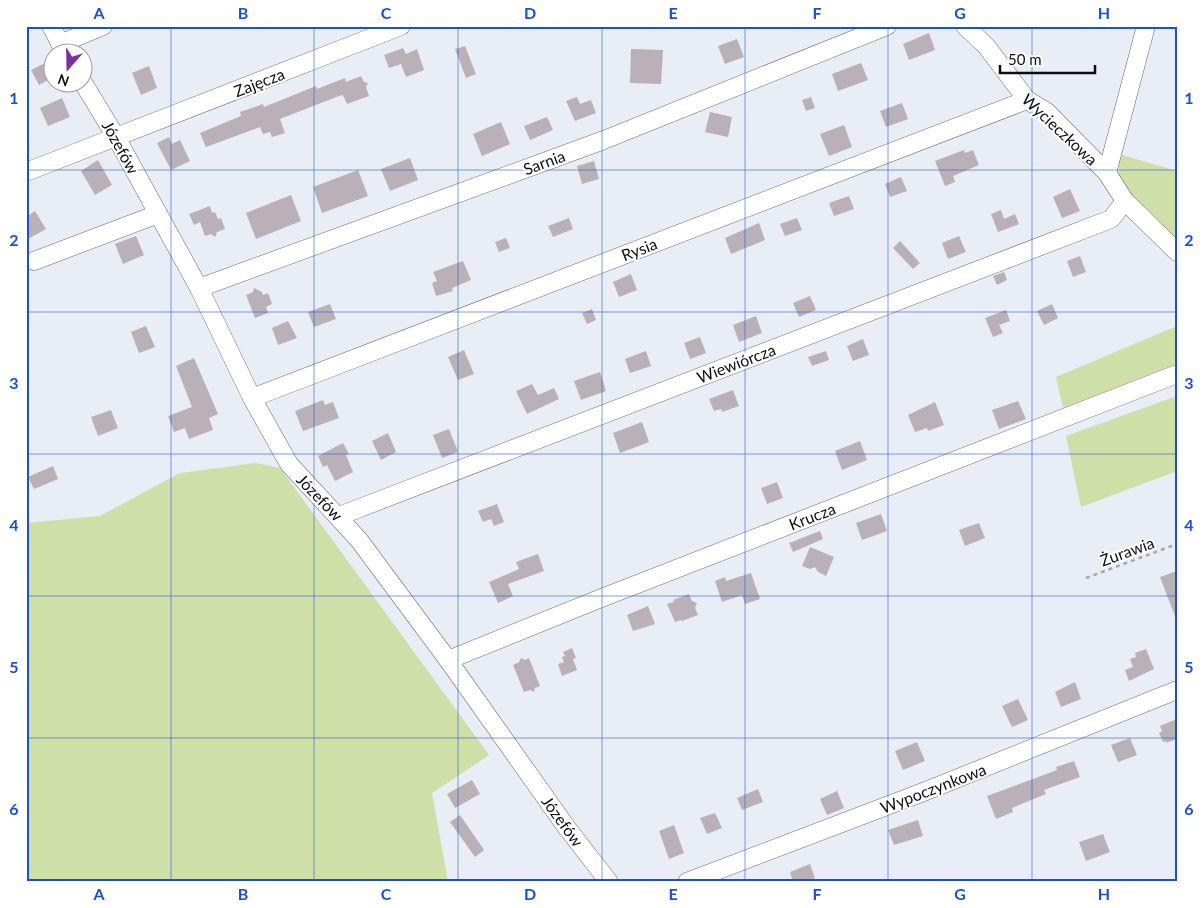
<svg xmlns="http://www.w3.org/2000/svg" width="1203" height="908" font-family="Lato,sans-serif">
  <style>
    .green { fill: #cfdfa8 }
    .building { fill: #b9b1b7 }
    .lines { fill: none; stroke-linecap: round; stroke-linejoin: round }
    .minor-casing { stroke: #6a6d74; stroke-width: 19 }
    .path { stroke: #a4a8ae; stroke-width: 2.5; stroke-dasharray: 4 4; stroke-linecap: butt }
    .minor { stroke: #fff; stroke-width: 18 }
    .grid { fill: none; stroke: #1d4ed8; stroke-width: 1; stroke-opacity: 0.55 }
    .labels { text-anchor: middle; dominant-baseline: central; stroke-width: 4; stroke-linejoin: round; paint-order: stroke }
    .street-label { font-size: 16px; fill: #0c0d10; stroke: #fff }
    .neatline { fill: none; stroke: #1d4ed8; stroke-width: 2 }
    .grid-label { font-size: 16px; text-anchor: middle; font-weight: bold; fill: #1d4ed8 }
  </style>
  <rect width="100%" height="100%" fill="#e9edf5"/>
  <g class="green">
    <polygon points="1119,154 1177,171 1177,246 1123,189 1119,178"/>
    <polygon points="1177,326 1177,364 1063,408 1056,377"/>
    <polygon points="1177,396 1177,471 1081,507 1066,436"/>
    <polygon points="256,463 280,468 489,755 432,793 448,882 26,882 26,523 100,516 180,473"/>
  </g>
  <g class="building">
    <polygon points="929,33 935,50 909,60 903,44"/>
    <polygon points="737,39 744,57 725,64 718,46"/>
    <polygon points="465,46 476,74 466,78 455,49"/>
    <polygon points="403,48 406,54 417,49 424,70 406,77 401,64 389,68 384,55"/>
    <polygon points="631,49 663,50 661,84 630,83"/>
    <polygon points="45,63 52,78 39,85 31,70"/>
    <polygon points="861,63 868,80 838,91 832,74"/>
    <polygon points="149,66 157,88 141,95 132,73"/>
    <polygon points="361,76 364,82 368,83 366,87 369,96 347,104 343,95 339,96 280,119 285,133 272,137 270,132 263,134 260,127 206,147 200,133 241,116 240,112 263,104 264,107 316,86 317,89 345,78 346,82"/>
    <polygon points="577,97 580,104 591,100 596,113 575,121 566,101"/>
    <polygon points="811,97 815,108 806,111 802,100"/>
    <polygon points="62,98 70,117 48,126 40,108"/>
    <polygon points="902,103 908,119 886,127 880,111"/>
    <polygon points="710,112 732,117 728,137 705,132"/>
    <polygon points="547,117 553,130 530,140 524,126"/>
    <polygon points="501,122 510,144 482,156 473,134"/>
    <polygon points="844,125 852,147 829,156 820,134"/>
    <polygon points="169,137 172,144 180,140 190,161 171,170 157,143"/>
    <polygon points="964,150 965,153 973,150 979,165 953,176 955,182 945,186 935,161"/>
    <polygon points="410,158 418,180 390,191 381,169"/>
    <polygon points="98,160 112,185 95,195 81,171"/>
    <polygon points="594,161 599,179 582,184 577,166"/>
    <polygon points="358,170 368,196 322,213 313,187"/>
    <polygon points="901,177 907,191 890,197 885,184"/>
    <polygon points="1070,189 1080,211 1062,218 1053,197"/>
    <polygon points="291,195 301,221 256,239 246,213"/>
    <polygon points="849,196 854,209 834,216 829,203"/>
    <polygon points="210,206 212,213 215,212 218,219 221,218 225,229 217,232 215,237 211,234 205,236 200,222 194,225 189,214"/>
    <polygon points="1001,210 1004,219 1015,214 1019,224 998,232 991,214"/>
    <polygon points="35,211 46,229 26,240 26,217"/>
    <polygon points="569,218 573,229 553,237 548,226"/>
    <polygon points="797,218 802,230 785,236 780,224"/>
    <polygon points="759,223 765,240 731,254 725,238"/>
    <polygon points="136,236 144,255 123,264 115,244"/>
    <polygon points="959,236 966,252 948,259 942,243"/>
    <polygon points="506,238 510,248 499,252 495,242"/>
    <polygon points="900,241 920,263 913,269 893,248"/>
    <polygon points="1080,256 1086,272 1073,277 1067,261"/>
    <polygon points="463,261 471,280 452,288 453,291 436,296 432,283 437,281 433,272"/>
    <polygon points="1004,272 1007,280 997,285 993,276"/>
    <polygon points="631,274 637,290 619,297 613,282"/>
    <polygon points="254,288 262,292 263,295 268,293 272,304 266,307 268,313 255,318 246,295 253,292"/>
    <polygon points="810,296 816,310 799,317 793,303"/>
    <polygon points="330,304 336,319 314,327 308,312"/>
    <polygon points="1052,304 1058,318 1044,325 1037,311"/>
    <polygon points="592,309 596,320 587,324 582,313"/>
    <polygon points="1006,310 1010,321 999,325 1003,333 993,337 985,318"/>
    <polygon points="756,316 762,333 739,342 733,325"/>
    <polygon points="288,321 297,338 278,345 272,328"/>
    <polygon points="146,326 155,347 139,353 131,332"/>
    <polygon points="700,337 706,353 690,359 684,343"/>
    <polygon points="863,339 869,355 853,361 847,346"/>
    <polygon points="464,350 474,374 458,380 448,357"/>
    <polygon points="646,351 651,366 630,373 625,359"/>
    <polygon points="826,351 829,360 812,366 808,357"/>
    <polygon points="194,358 218,414 209,418 213,430 189,439 185,428 174,432 168,416 192,407 176,366"/>
    <polygon points="600,372 606,391 581,400 574,381"/>
    <polygon points="532,384 538,395 554,388 559,399 527,414 516,391"/>
    <polygon points="733,390 739,406 722,412 721,409 714,411 709,399"/>
    <polygon points="323,400 325,405 333,402 339,418 303,431 295,411"/>
    <polygon points="1018,401 1026,419 999,429 992,410"/>
    <polygon points="935,402 944,425 928,431 927,428 915,432 908,415"/>
    <polygon points="111,410 118,428 98,436 91,417"/>
    <polygon points="642,422 649,442 620,453 613,433"/>
    <polygon points="449,429 458,452 442,458 433,435"/>
    <polygon points="388,433 396,452 381,460 372,441"/>
    <polygon points="860,441 867,460 842,470 835,451"/>
    <polygon points="343,443 349,454 346,455 353,472 335,481 327,465 323,467 318,456"/>
    <polygon points="53,466 58,479 34,489 28,477"/>
    <polygon points="777,482 783,498 767,504 761,488"/>
    <polygon points="497,504 504,522 494,526 491,519 483,522 478,511"/>
    <polygon points="881,514 887,531 862,540 856,523"/>
    <polygon points="979,523 985,538 965,546 959,530"/>
    <polygon points="820,531 823,539 793,552 789,543"/>
    <polygon points="810,547 834,557 826,576 818,572 815,567 810,569 802,566"/>
    <polygon points="538,554 544,571 508,584 513,596 498,603 489,582 519,569 516,562"/>
    <polygon points="1177,571 1177,619 1176,619 1160,577"/>
    <polygon points="751,573 760,599 745,604 742,595 722,602 715,581 725,577 726,581"/>
    <polygon points="689,594 692,601 697,603 695,608 698,615 682,621 681,620 675,622 667,604 674,602 673,600"/>
    <polygon points="648,606 655,624 633,631 627,615"/>
    <polygon points="572,648 576,658 573,659 577,670 562,676 558,664 564,662 562,657 565,656 563,652"/>
    <polygon points="1146,649 1154,669 1129,681 1125,670 1133,667 1130,659 1136,657 1135,653"/>
    <polygon points="521,658 525,660 529,658 540,686 535,688 534,692 530,690 524,692 513,665 519,662"/>
    <polygon points="1075,682 1081,699 1061,707 1055,692"/>
    <polygon points="1018,699 1028,720 1012,727 1002,706"/>
    <polygon points="1177,719 1177,739 1166,743 1166,741 1163,742 1159,733 1162,731 1160,726"/>
    <polygon points="1130,738 1137,755 1118,762 1111,745"/>
    <polygon points="917,742 925,761 903,770 895,751"/>
    <polygon points="1074,761 1080,777 1044,790 1046,794 1012,808 1013,812 996,819 987,796 1057,770 1056,767"/>
    <polygon points="472,780 480,794 455,808 447,794"/>
    <polygon points="758,789 763,802 742,810 737,798"/>
    <polygon points="837,791 844,808 827,815 820,799"/>
    <polygon points="715,813 722,828 707,834 700,818"/>
    <polygon points="460,815 484,850 475,857 450,822"/>
    <polygon points="918,820 923,836 894,845 888,830"/>
    <polygon points="674,825 684,853 669,859 659,831"/>
    <polygon points="1103,834 1110,852 1086,861 1079,842"/>
    <polygon points="810,864 815,878 806,882 793,882 790,872"/>
  </g>
  <g class="lines">
    <g class="minor-casing">
      <g id="minor">
        <polyline points="51,26 65,52"/>
        <polyline points="965,26 987,47 1027,100 1047,112 1107,173 1125,201 1177,252"/>
        <polyline points="60,44 103,26"/>
        <polyline points="82,81 116,137 199,288 252,398 289,464 359,540 448,660 567,828 609,882"/>
        <polyline points="26,172 401,26"/>
        <polyline points="1107,173 1146,26"/>
        <polyline points="34,261 158,214"/>
        <polyline points="199,288 604,140 887,26"/>
        <polyline points="252,398 1027,100"/>
        <polyline points="339,516 1111,219 1125,201"/>
        <polyline points="448,660 599,599 1177,374"/>
        <polyline points="687,882 926,791 1177,690"/>
      </g>
    </g>
    <polyline class="path" points="1086,578 1177,544"/>
    <use href="#minor" class="minor"/>
  </g>
  <path class="grid" d="M171,26V882M314,26V882M458,26V882M602,26V882M745,26V882M888,26V882M1032,26V882M26,170H1177M26,312H1177M26,454H1177M26,596H1177M26,738H1177"/>
  <g class="labels">
    <g class="street-label">
      <text transform="translate(259 82) rotate(-21)">Zajęcza</text>
      <text transform="translate(1060 129) rotate(43)">Wycieczkowa</text>
      <text transform="translate(121 147) rotate(61)">Józefów</text>
      <text transform="translate(544 162) rotate(-20)">Sarnia</text>
      <text transform="translate(639 249) rotate(-21)">Rysia</text>
      <text transform="translate(736 363) rotate(-21)">Wiewiórcza</text>
      <text transform="translate(320 497) rotate(46)">Józefów</text>
      <text transform="translate(812 516) rotate(-21)">Krucza</text>
      <text transform="translate(1127 551) rotate(-20)">Żurawia</text>
      <text transform="translate(933 788) rotate(-21)">Wypoczynkowa</text>
      <text transform="translate(563 821) rotate(54)">Józefów</text>
    </g>
  </g>
  <rect width="1203" height="908" fill="none" stroke="#ffffff" stroke-width="55"/>
  <g transform="translate(68 68) rotate(200)"><circle r="24" fill="#ffffff" stroke="#9e9e9f"/>
  <path d="M0-4L9 19L0 12L-9 19Z" fill="#7d2e9f"/>
  <text y="-8" font-size="14" font-weight="bold" text-anchor="middle" fill="#0c0d10">N</text>
  </g>
  <path d="M1000 65v8h95v-8" fill="none" stroke="#0c0d10" stroke-width="2.5"/>
  <text x="1008" y="65" font-size="15" fill="#0c0d10" stroke="#ffffff" stroke-width="4" paint-order="stroke">50 m</text>
  <rect x="28" y="28" width="1148" height="852" class="neatline"/>
  <g class="grid-label">
    <text x="99" y="19">A</text>
    <text x="243" y="19">B</text>
    <text x="386" y="19">C</text>
    <text x="530" y="19">D</text>
    <text x="673" y="19">E</text>
    <text x="817" y="19">F</text>
    <text x="960" y="19">G</text>
    <text x="1104" y="19">H</text>
    <text x="14" y="104">1</text>
    <text x="1189" y="104">1</text>
    <text x="14" y="246">2</text>
    <text x="1189" y="246">2</text>
    <text x="14" y="389">3</text>
    <text x="1189" y="389">3</text>
    <text x="14" y="531">4</text>
    <text x="1189" y="531">4</text>
    <text x="14" y="673">5</text>
    <text x="1189" y="673">5</text>
    <text x="14" y="815">6</text>
    <text x="1189" y="815">6</text>
    <text x="99" y="900">A</text>
    <text x="243" y="900">B</text>
    <text x="386" y="900">C</text>
    <text x="530" y="900">D</text>
    <text x="673" y="900">E</text>
    <text x="817" y="900">F</text>
    <text x="960" y="900">G</text>
    <text x="1104" y="900">H</text>
  </g>
</svg>
